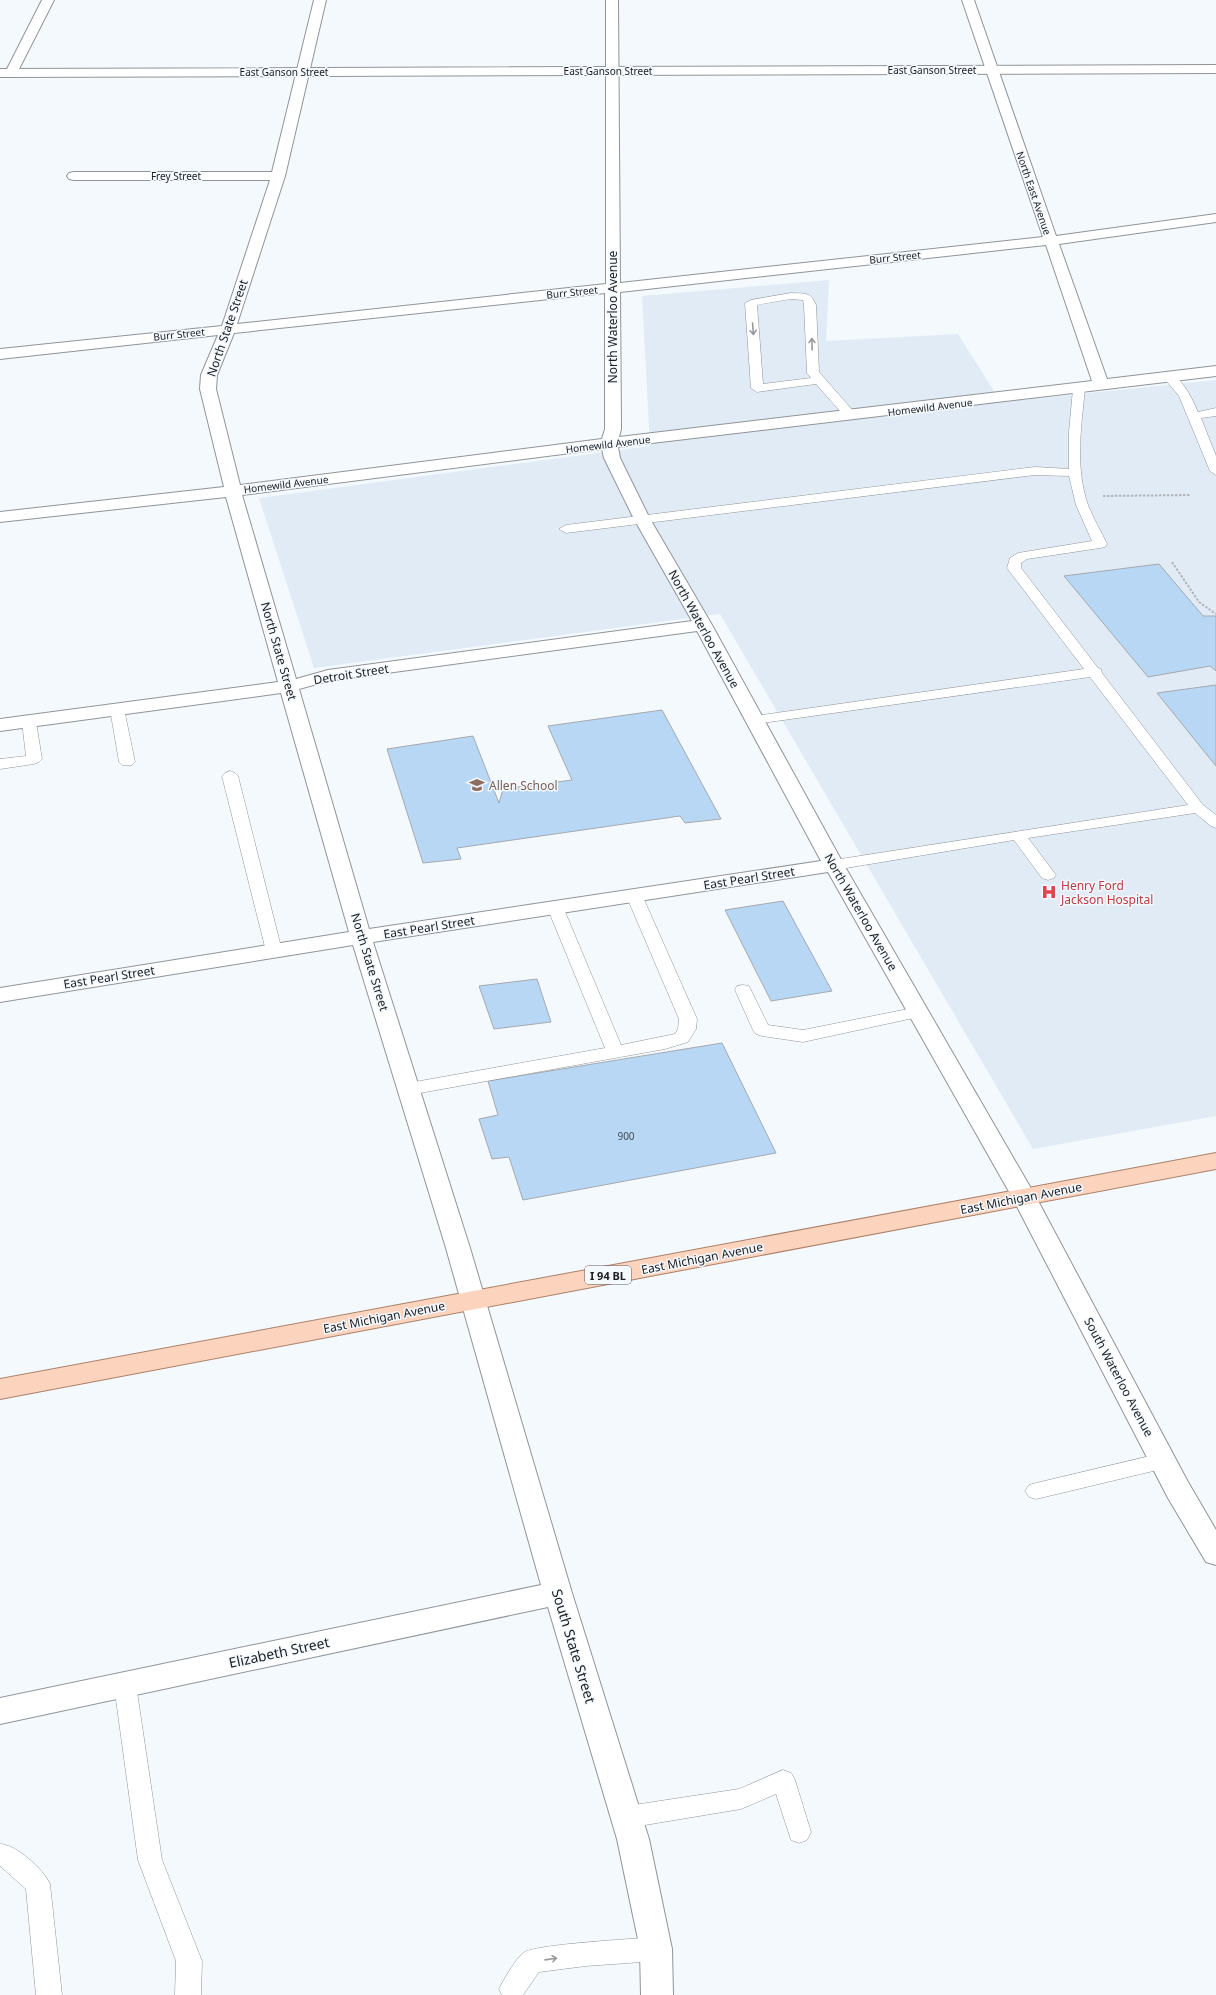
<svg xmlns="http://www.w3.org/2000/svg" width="1216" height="1995" font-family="'Noto Sans',sans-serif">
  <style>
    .built { fill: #e0ebf5 }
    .building { fill: #b8d7f5; stroke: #a4a9ae }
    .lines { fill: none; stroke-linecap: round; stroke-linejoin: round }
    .lane-casing { stroke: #909499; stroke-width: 1 }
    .street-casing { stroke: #909499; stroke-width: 2 }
    .secondary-casing { stroke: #909499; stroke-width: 2 }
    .primary-casing { stroke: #ac8068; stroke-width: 2 }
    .path { stroke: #b2b6ba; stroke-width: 2; stroke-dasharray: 2.5 1.5; stroke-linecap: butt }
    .lane { fill: #fff; fill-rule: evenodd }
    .street { fill: #fff; fill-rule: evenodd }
    .secondary { fill: #fff; fill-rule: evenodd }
    .primary { fill: #fcd3bc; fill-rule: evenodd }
    .oneway { stroke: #98999a }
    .labels { text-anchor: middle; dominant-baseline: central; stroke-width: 3; stroke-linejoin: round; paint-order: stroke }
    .far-street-label { font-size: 10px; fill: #1b1d1f; stroke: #f4f9fe }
    .number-label { font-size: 10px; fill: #424c54 }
    .shield { fill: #f4f9fe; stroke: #5c5f62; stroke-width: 1 }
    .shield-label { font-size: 11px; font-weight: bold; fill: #1b1d1f }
    .street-label { font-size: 12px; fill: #1b1d1f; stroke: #f4f9fe }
    .education-label { font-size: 12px; fill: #785e54; stroke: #f4f9fe; text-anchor: start }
    .health-label { font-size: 12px; fill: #be3a42; stroke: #f4f9fe; text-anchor: start }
    .near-street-label { font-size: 14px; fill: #1b1d1f; stroke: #f4f9fe }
  </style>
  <rect width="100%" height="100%" fill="#f4f9fe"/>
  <polygon class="built" points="829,280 826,341 958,334 1001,402 1216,380 1216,1116 1033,1149 720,614 314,668 259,498 650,446 642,296"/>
  <g class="building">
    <polygon points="1159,564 1203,616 1216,616 1216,671 1210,666 1148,677 1064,576"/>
    <polygon points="1216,685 1216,766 1157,693"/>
    <polygon points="662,710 721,819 685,823 680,816 457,848 461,859 423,863 387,749 473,736 499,803 503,789 572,780 548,726"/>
    <polygon points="783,901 832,991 771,1001 725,910"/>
    <polygon points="537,979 551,1022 494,1029 479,986"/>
    <polygon points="722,1043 776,1153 523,1200 509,1157 492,1159 479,1119 498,1115 488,1081"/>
  </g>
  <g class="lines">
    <g class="lane-casing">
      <g id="lane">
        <path d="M791,293C805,294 810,291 816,305L819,372L855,413L857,416L855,419H847L816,384L757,392L751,388L745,303L751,300ZM791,299L803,300L804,305L807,373L811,378L763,384L757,305Z"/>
        <path d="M1169,373C1182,377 1193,400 1198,412L1216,408V416L1201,418L1216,456V475L1210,471L1179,396L1163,377Z"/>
        <path d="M1079,385L1085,389C1081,427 1075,468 1088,505C1093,518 1101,531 1107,544L1105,547L1100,548L1027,559L1021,563V568L1098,668L1101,669L1102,673L1203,805L1216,815V828L1211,826L1195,813L1028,838L1056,875L1054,878L1048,880L1042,878L1014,840L834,870L828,868L826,865L828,862L834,860L1188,805L1090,677L755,724L750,723L748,720L750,717L755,716L1084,669L1007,568L1010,558L1018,553L1092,541L1076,505L1069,476L1035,475L566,533L559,529L566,525L1035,467L1069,469V432L1073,389Z"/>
        <polygon points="117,705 122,706 124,709 135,762 132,765 122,765 119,762 110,709 112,706"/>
        <polygon points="29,718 34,719 36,722 42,759 39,762 34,764 0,769 0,759 26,756 22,722 24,719"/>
        <polygon points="230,771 235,773 238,776 282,951 280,955 274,956 268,955 266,951 222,776 225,773"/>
        <polygon points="634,890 640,892 642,895 697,1019 696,1029 688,1042 665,1049 409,1095 403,1093 400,1089 403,1085 409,1083 605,1048 547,907 549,904 555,902 561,904 563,907 621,1045 675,1034 678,1029 679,1019 626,895 628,892"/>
        <polygon points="743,985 749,986 751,990 768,1025 803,1030 918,1007 924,1008 927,1012 924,1016 918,1017 803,1042 762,1036 756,1034 753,1030 735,990 737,986"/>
        <polygon points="1163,1453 1170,1455 1173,1461 1170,1467 1036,1499 1029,1497 1025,1491 1029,1485 1036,1483"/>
        <polygon points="125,1675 133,1678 136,1685 162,1860 202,1961 201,1995 175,1995 176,1961 138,1860 114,1685 117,1678"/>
        <polygon points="783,1770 791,1773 795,1780 811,1832 807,1840 799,1843 791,1840 776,1794 741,1809 627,1828 619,1824 615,1817 619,1810 627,1806 739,1789"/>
        <path d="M0,1844C16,1844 44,1870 50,1884L62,1995H36L26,1889L0,1866Z"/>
        <path d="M656,1937L665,1941L668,1949L665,1957L656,1961L586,1966L539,1972L523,1995H502L499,1989C504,1979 515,1960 523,1953C534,1944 636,1939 656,1937Z"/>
      </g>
    </g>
    <g class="street-casing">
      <g id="street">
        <polygon points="42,0 54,0 17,73 15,76 7,76 5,73"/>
        <path d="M314,0H326L285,176L237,324L606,284V0H618L620,283L1043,237L962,0H974L1056,236L1216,214V222L1059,244L1107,379L1216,366V376L618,447L620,458L650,519L712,625L844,865L1036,1197L1188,1482L1216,1530V1565L1206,1562L1168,1498L1012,1197L828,872L373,942L470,1248L572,1593L649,1839L672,1949L673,1995H641L640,1949L617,1839L548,1607L0,1724V1698L541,1585L446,1248L353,945L0,1002V988L349,932L281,693L0,731V719L278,682L226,497L0,522V512L224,487L200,389L201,375L218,335L0,359V349L222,326L270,180H74L69,179L67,176L69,173L74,172H272ZM1046,245L1092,381L619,437L621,429L620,292ZM605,293V429L602,439L240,485L216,389L217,375L234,333ZM602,449L604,458L634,519L692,621L328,670L296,679L242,495ZM697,631L821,861L369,929L299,689L328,681Z"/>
      </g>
    </g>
    <g class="secondary-casing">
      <polygon id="secondary" points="1216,65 1216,73 0,77 0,69"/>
    </g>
    <g class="primary-casing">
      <polygon id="primary" points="1216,1153 1216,1169 0,1399 0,1379"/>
    </g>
    <g class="path">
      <polyline points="1103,496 1191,495"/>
      <polyline points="1172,562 1199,602 1216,614"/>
    </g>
    <use href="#lane" class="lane"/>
    <use href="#street" class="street"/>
    <use href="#secondary" class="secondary"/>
    <use href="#primary" class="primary"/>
  </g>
  <defs><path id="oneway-shaft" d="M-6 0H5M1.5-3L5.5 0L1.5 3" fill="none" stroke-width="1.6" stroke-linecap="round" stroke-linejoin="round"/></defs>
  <g class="oneway">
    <use href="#oneway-shaft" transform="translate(753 329) rotate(86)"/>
    <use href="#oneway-shaft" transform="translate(812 344) rotate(-92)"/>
    <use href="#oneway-shaft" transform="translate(551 1959) rotate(-8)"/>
  </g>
  <defs>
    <g id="school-bare" transform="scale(1.2)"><path d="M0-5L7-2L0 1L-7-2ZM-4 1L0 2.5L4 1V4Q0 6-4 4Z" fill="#8d6e63" stroke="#f4f9fe" stroke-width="2.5" paint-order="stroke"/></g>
    <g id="hospital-bare" transform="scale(1.2)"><path d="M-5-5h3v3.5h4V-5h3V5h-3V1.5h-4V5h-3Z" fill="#e0444e" stroke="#f4f9fe" stroke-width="2.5" paint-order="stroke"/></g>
  </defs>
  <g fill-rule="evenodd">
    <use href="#school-bare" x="477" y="785"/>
    <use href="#hospital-bare" x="1049" y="892"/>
  </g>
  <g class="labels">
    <g class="far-street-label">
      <text x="932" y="70">East Ganson Street</text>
      <text x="608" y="71">East Ganson Street</text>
      <text x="284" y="72">East Ganson Street</text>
      <text x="176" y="176">Frey Street</text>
      <text transform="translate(1034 193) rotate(71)">North East Avenue</text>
      <text transform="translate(895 257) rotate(-6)">Burr Street</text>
      <text transform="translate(572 292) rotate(-6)">Burr Street</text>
      <text transform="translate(179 334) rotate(-6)">Burr Street</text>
      <text transform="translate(930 407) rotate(-7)">Homewild Avenue</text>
      <text transform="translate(608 444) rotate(-7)">Homewild Avenue</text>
      <text transform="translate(286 484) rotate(-7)">Homewild Avenue</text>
    </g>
    <g class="number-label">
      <text x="626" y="1136">900</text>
    </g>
    <rect class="shield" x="585" y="1266" width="46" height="18" rx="3"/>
    <g class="shield-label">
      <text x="608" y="1275">I 94 BL</text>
    </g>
    <g class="street-label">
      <text transform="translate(612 317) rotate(-90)">North Waterloo Avenue</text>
      <text transform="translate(227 328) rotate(-71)">North State Street</text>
      <text transform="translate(704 629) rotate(61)">North Waterloo Avenue</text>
      <text transform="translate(279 651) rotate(74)">North State Street</text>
      <text transform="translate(351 674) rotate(-9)">Detroit Street</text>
      <text transform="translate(749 878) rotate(-9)">East Pearl Street</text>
      <text transform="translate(861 912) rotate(60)">North Waterloo Avenue</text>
      <text transform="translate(429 927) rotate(-9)">East Pearl Street</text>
      <text transform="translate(370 962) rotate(73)">North State Street</text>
      <text transform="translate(109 977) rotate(-9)">East Pearl Street</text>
      <text transform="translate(1021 1198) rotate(-11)">East Michigan Avenue</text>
      <text transform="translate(702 1258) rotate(-11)">East Michigan Avenue</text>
      <text transform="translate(384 1317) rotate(-11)">East Michigan Avenue</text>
      <text transform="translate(1119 1377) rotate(62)">South Waterloo Avenue</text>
    </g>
    <g class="education-label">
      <text x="489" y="785">Allen School</text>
    </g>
    <g class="health-label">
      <text x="1061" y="885">Henry Ford<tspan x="1061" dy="14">Jackson Hospital</tspan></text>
    </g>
    <g class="near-street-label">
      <text transform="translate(574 1646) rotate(73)">South State Street</text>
      <text transform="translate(279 1652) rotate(-12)">Elizabeth Street</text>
    </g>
  </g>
</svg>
